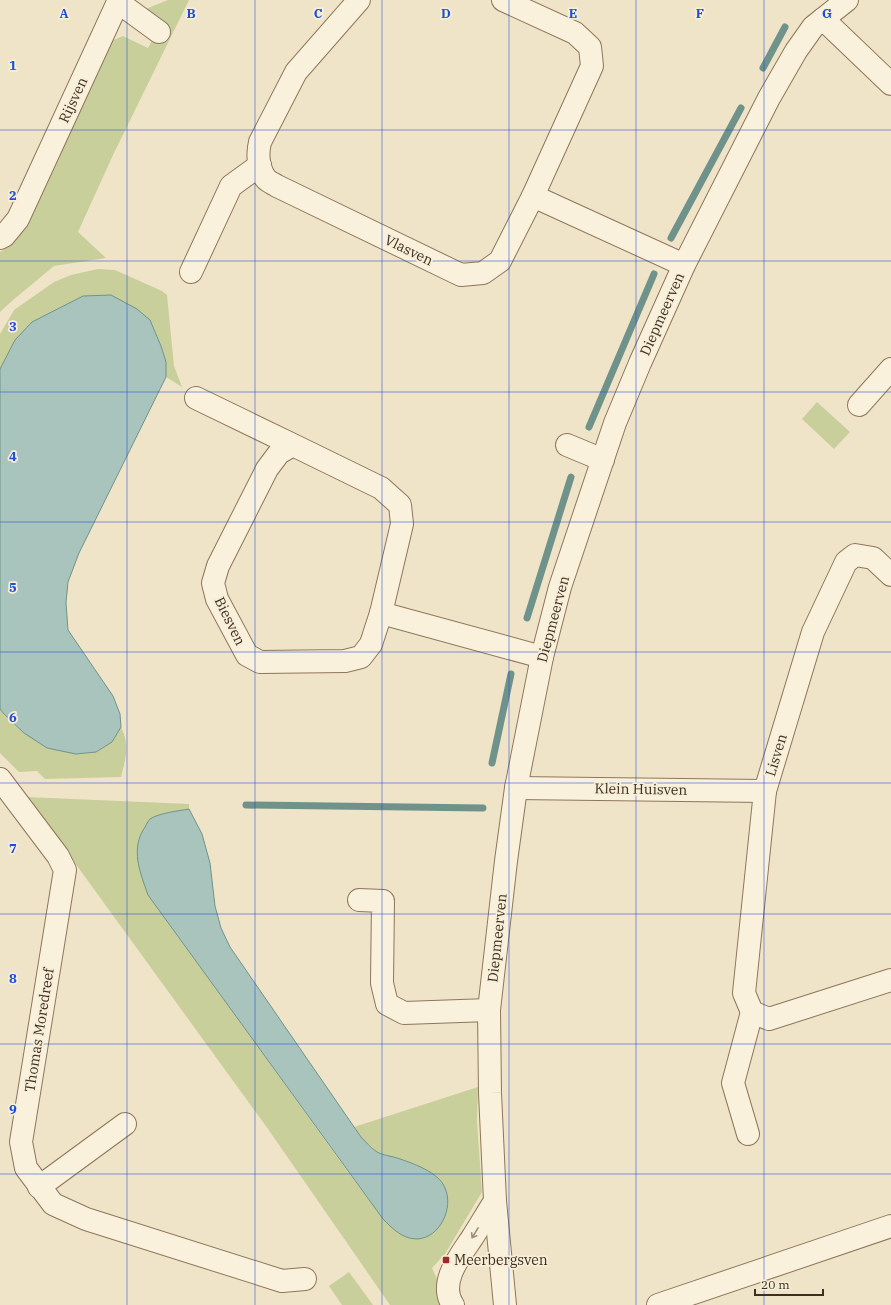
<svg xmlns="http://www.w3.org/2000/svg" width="891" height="1305" font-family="'IBM Plex Serif',serif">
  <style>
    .green { fill: #c9cf9b }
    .water { fill: #a9c4bc; stroke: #6f938a }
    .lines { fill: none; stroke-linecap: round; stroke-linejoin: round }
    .stream { stroke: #6f938a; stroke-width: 7 }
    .minor-casing { stroke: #8d765c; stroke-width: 24 }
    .minor { stroke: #faf1dc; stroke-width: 22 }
    .oneway { stroke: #9c907e }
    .grid { fill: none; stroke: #1d4ed8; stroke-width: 1; stroke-opacity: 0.55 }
    .poi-dot { fill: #9e2a2b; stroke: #f7eed8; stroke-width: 1.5 }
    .labels { text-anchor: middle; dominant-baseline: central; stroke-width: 3.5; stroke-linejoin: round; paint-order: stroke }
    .street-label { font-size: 14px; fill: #3d2e20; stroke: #f7eed8 }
    .poi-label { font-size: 14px; fill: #3d2e20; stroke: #f7eed8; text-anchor: start }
    .grid-label { font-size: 13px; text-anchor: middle; font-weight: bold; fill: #1d4ed8; stroke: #f7eed8; stroke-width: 3.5; stroke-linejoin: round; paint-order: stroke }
  </style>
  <rect width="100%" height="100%" fill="#f0e4c8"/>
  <g class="green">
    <polygon points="168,0 189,0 113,155 78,232 106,258 54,266 13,300 0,312 0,252 10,246 111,41 123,36 148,48 160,26 143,10"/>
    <path d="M98,269L115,270L162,291L167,295L174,366L182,387L166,377C166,354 159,340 150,320L0,369V334L14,310L54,282L71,275Z"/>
    <polygon points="817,402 850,432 834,449 802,419"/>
    <path d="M0,709L4,715L24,733L76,754L96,752L112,742L121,727C130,746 126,757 121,777L45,779L37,771L19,772L0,753Z"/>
    <polygon points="27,797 189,804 189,809 163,814 148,895 348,1172 383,1219 399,1234 417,1165 377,1152 361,1137 354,1127 478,1087 477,1122 482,1192 445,1254 432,1268 438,1281 443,1305 390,1305 268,1129"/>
    <polygon points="349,1272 373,1305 342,1305 329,1286"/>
  </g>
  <g class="water">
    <polygon points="111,295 137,309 150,320 161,346 166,362 166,377 79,553 68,582 66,603 68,630 113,696 120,714 121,727 112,742 96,752 76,754 47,748 24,733 4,714 0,709 0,369 15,340 32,322 83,296"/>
    <path d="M189,809L202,834L210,863L215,906L221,928L230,947L361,1137C366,1142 371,1148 377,1152C382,1155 391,1156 397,1158C412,1163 439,1172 445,1188C454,1208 440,1238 417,1239C402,1239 392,1228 383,1219L148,895C140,872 130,849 145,827C146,825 148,821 150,819C159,813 178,811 189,809Z"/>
  </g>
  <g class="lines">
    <g class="stream">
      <polyline points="763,68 785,27"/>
      <polyline points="671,238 741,108"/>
      <polyline points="589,427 654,274"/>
      <polyline points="527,618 571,477"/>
      <polyline points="492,763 511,674"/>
      <polyline points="246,805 483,808"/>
    </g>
    <g class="minor-casing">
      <g id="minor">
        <path d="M359,0L296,72L260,142C257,155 258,168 266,179C269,182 274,184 277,186L461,275L483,273L500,261L533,196L592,66L590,47L575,33L503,0"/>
        <polyline points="823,19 891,84"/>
        <polyline points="533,196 684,265"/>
        <polyline points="0,238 4,236 18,219 118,2 159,32"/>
        <polyline points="191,272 231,186 260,165"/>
        <polyline points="196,398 293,445 381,488 400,505 402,524 381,613 371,644 361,657 345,661 260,662 247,655 217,599 213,583 218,566 267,469 279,453 293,445"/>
        <polyline points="859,405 891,369"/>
        <polyline points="567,445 603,460"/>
        <polyline points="891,575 873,558 855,555 846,562 813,632 765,791 744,993 752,1012 769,1019 891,980"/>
        <polyline points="381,613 542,657"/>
        <polyline points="0,779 58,856 65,870 21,1142 26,1168 53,1204 86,1219 282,1281 305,1279"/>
        <polyline points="516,788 765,791"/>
        <polyline points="359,900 383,901 382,983 387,1004 404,1013 489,1010"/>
        <polyline points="748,1134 733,1083 752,1012"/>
        <polyline points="39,1187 125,1124"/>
        <path d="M453,1305C438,1283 460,1256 472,1238C480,1226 487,1213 495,1201"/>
        <polyline points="505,1305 495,1201 490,1093 489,1010 506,861 516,788 542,657 560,587 615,423 640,363 684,265 769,98 796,51 813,27 847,0"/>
        <polyline points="658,1305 891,1226"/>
      </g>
    </g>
    <use href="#minor" class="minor"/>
  </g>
  <defs><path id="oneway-shaft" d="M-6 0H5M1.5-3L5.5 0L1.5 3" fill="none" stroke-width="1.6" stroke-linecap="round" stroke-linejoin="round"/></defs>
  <use class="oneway" href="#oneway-shaft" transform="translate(475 1233) rotate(122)"/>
  <path class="grid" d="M127,0V1305M255,0V1305M382,0V1305M509,0V1305M636,0V1305M764,0V1305M0,130H891M0,261H891M0,392H891M0,522H891M0,652H891M0,783H891M0,914H891M0,1044H891M0,1174H891"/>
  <rect class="poi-dot" x="442" y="1256" width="8" height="8" rx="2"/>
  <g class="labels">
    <g class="street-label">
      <text transform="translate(73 100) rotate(-65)">Rijsven</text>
      <text transform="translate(409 250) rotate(26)">Vlasven</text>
      <text transform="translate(662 314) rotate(-66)">Diepmeerven</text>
      <text transform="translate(553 619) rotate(-75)">Diepmeerven</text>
      <text transform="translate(230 621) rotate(64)">Biesven</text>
      <text transform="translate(776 755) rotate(-73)">Lisven</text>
      <text transform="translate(641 789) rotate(1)">Klein Huisven</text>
      <text transform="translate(497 938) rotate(-84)">Diepmeerven</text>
      <text transform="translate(39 1030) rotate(-81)">Thomas Moredreef</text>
    </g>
    <g class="poi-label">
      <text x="454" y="1260">Meerbergsven</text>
    </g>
  </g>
  <g class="grid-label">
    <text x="64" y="18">A</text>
    <text x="191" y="18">B</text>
    <text x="318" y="18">C</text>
    <text x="446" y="18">D</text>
    <text x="573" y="18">E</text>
    <text x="700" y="18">F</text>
    <text x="827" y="18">G</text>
    <text x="13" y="70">1</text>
    <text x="13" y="200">2</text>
    <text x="13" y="331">3</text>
    <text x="13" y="461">4</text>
    <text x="13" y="592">5</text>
    <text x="13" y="722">6</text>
    <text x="13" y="853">7</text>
    <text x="13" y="983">8</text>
    <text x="13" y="1114">9</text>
  </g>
  <path d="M755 1289v6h68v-6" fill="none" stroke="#3d2e20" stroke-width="2"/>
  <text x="761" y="1289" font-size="12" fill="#3d2e20" stroke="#f7eed8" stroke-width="3" paint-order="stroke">20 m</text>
</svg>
